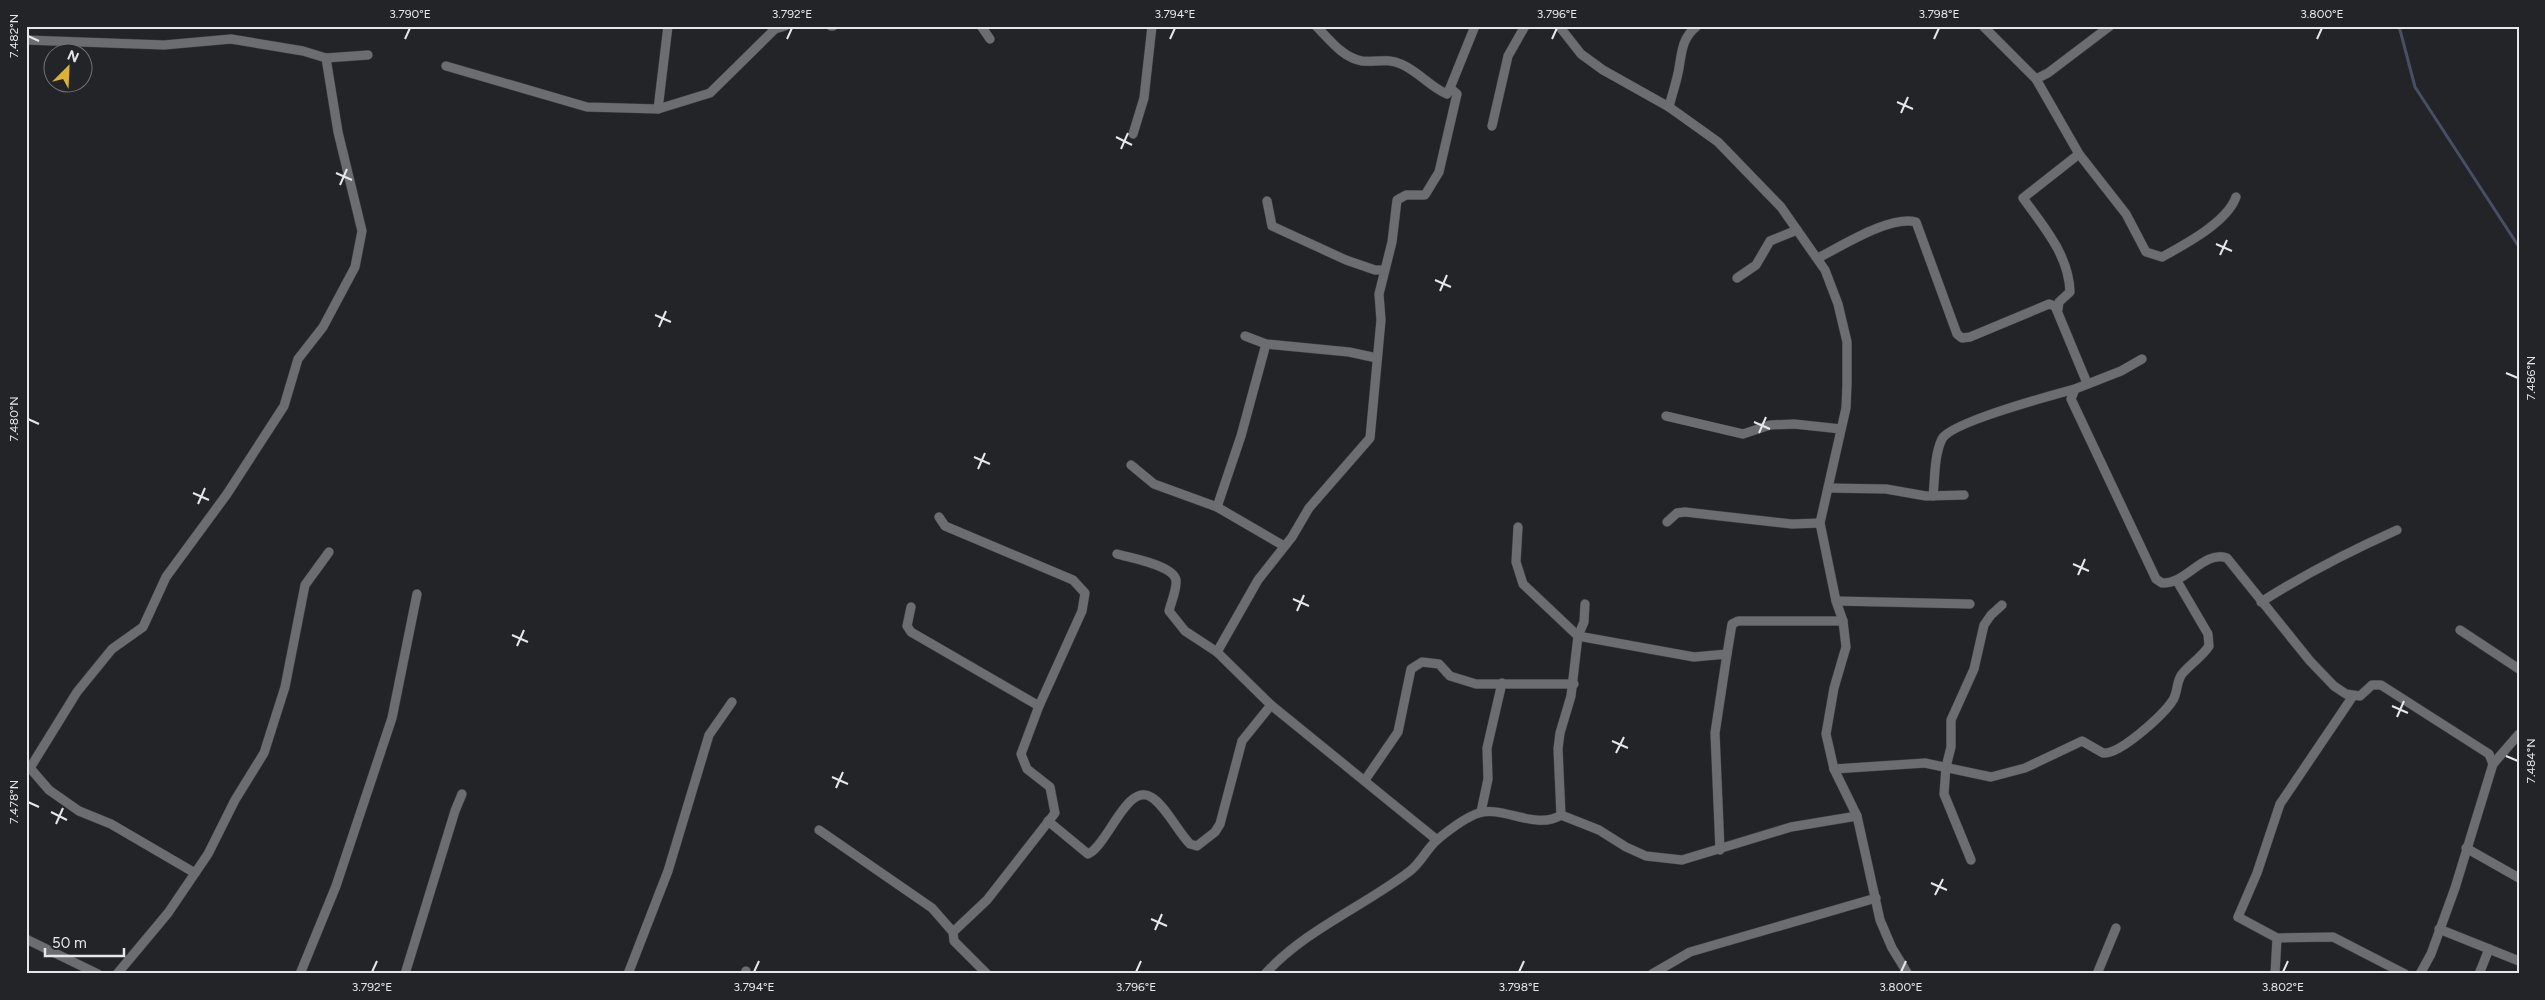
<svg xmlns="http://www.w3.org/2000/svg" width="2545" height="1000" font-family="Figtree,sans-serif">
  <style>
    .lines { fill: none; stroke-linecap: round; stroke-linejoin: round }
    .stream { stroke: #494e68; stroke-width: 3 }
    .street-casing { stroke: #3d3e40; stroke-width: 10 }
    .street { stroke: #6c6d71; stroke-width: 9 }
    .ticks { fill: none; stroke: #e6e7e9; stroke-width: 2 }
    .neatline { fill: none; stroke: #e6e7e9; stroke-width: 2 }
    .ticks-label { font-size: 12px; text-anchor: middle; fill: #e6e7e9 }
  </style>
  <rect width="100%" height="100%" fill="#232427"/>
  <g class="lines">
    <polyline class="stream" points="2399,26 2415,87 2519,247"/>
    <g class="street-casing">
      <g id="street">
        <polyline points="831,26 833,26"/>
        <polyline points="981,26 990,39"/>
        <polyline points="1559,26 1581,54 1603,70 1669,107 1718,142 1781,207 1825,270 1838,304 1847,342 1847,384 1846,408 1820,523 1836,601 1843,621 1846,647 1834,688 1826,734 1834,769 1857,816 1880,920 1892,948 1908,974"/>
        <path d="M1983,26L2036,79L2079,154L2126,214L2146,252L2162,257C2186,244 2227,222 2236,197"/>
        <polyline points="26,40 164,45 231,39 303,51 326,58 368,55"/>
        <polyline points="446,66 587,107 658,109 710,93 775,29 785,26"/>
        <polyline points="2036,79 2048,73 2110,26"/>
        <polyline points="1450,88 1475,26"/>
        <path d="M1669,107C1672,94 1677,81 1679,68C1682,51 1682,38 1697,26"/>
        <polyline points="658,109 668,26"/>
        <polyline points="1492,126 1508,56 1525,26"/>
        <polyline points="1133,134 1144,98 1152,26"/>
        <polyline points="1267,201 1272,226 1346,260 1375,270 1383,270"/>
        <path d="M1818,258C1842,246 1890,215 1916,222L1957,334L1962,338L1970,337L2049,304L2055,306L2087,383"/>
        <polyline points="1737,278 1756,265 1770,241 1797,230"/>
        <path d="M2058,309L2059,302L2070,292C2069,255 2043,226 2023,198L2079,154"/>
        <polyline points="1245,336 1266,344 1349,352 1377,358"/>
        <path d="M2142,359L2121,371L2075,389L2071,399L2156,579L2162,583C2187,584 2203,550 2227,558L2310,661L2334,686L2346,694L2360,696L2372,685H2381L2489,754L2493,764"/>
        <polyline points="1666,416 1743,434 1770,425 1794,424 1841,429"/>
        <polyline points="1131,465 1154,484 1217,507 1284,546"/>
        <polyline points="1828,488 1886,489 1926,496 1964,495"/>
        <path d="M1933,496C1935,479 1934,455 1942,439C1951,422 2053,395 2075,389"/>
        <polyline points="1217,507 1241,436 1266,344"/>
        <polyline points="939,517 945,526 1073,580 1085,593 1082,611 1039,706 1021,754 1027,769 1050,787 1055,813 987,900 953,932 954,941 987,974"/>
        <polyline points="1667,522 1677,513 1685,512 1792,524 1820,523"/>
        <polyline points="1518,527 1516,562 1523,584 1578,636 1694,657 1727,654 1715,733 1720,850"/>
        <path d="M1117,554C1130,558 1173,565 1176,580C1177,590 1171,602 1169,611L1185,631L1217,652L1271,705L1437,840"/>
        <polyline points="1836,601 1970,604"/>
        <path d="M2261,602C2305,574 2350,551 2397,530"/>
        <polyline points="1585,604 1584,622 1578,636 1571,696 1560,733 1558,749 1561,815 1599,830 1626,847 1646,856 1682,860 1791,827 1857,816"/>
        <polyline points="911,607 907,626 911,632 1039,706"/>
        <polyline points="2460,630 2519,669"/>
        <path d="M1217,652L1258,580L1292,537L1309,508L1370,438L1381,320L1379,294L1392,242L1397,200L1406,195H1425L1439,172L1457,94L1450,88L1447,94C1430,87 1418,71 1401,64C1388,58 1376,62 1362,61C1343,58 1329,39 1316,26"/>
        <polyline points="1727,654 1732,624 1738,621 1843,621"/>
        <polyline points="2353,696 2280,804 2257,873 2238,917 2277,938 2333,937 2405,974"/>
        <polyline points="30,768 49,790 79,811 111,824 195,873"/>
        <polyline points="26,769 30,768 77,692 112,649 143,627 166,577 227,494 284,406 298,359 323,327 355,267 362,231 338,132 326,58"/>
        <path d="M1834,769L1925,763L1991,777L2025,768L2082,741L2103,753C2120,755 2164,714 2173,700C2178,692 2176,682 2182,674C2190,664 2202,657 2209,646L2208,634L2177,581"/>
        <polyline points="1365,780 1398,732 1411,669 1422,662 1439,664 1450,676 1476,684 1574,684"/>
        <polyline points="1481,812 1488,779 1487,748 1502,683"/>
        <path d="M1048,821L1088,854C1108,845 1127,782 1151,797C1165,805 1178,832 1190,844L1197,846L1215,832L1220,824L1242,741L1271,705"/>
        <polyline points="819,830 932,908 953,932"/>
        <polyline points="2466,848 2519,878"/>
        <polyline points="1971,860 1944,794 1946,767 1951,747 1951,720 1974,669 1984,625 1991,615 2002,605"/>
        <polyline points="2439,929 2519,961"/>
        <polyline points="26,939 98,974"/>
        <polyline points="117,974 168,913 208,854 235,800 264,753 285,687 305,585 329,552"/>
        <polyline points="300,974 336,886 392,718 417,594"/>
        <polyline points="405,974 455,811 462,794"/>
        <polyline points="628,974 668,871 709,735 732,702"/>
        <polyline points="745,974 746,971"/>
        <path d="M1265,974C1306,929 1363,907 1410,871C1421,863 1427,848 1438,839C1449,830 1466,817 1479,813C1501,805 1537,831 1561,815"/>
        <polyline points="1652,974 1690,952 1876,898"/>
        <polyline points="2097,974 2116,928"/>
        <polyline points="2275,974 2277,938"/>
        <polyline points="2420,974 2431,954 2455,888 2493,764 2519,734"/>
        <polyline points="2479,974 2489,949"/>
      </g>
    </g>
    <use href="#street" class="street"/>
  </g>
  <path class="ticks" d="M28,36L39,41M405,39L410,28M787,39L792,28M1170,39L1175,28M1552,39L1557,28M1934,39L1939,28M2317,39L2322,28M1897,102L1913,109M1901,113L1908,97M1116,137L1132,145M1121,149L1128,133M336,173L352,180M340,185L347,169M2216,244L2232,251M2220,255L2227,240M1435,280L1451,287M1440,291L1447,275M655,315L671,322M659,327L666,311M2506,373L2518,378M28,419L39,424M1754,422L1770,429M1759,433L1766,417M974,457L990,464M978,469L985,453M193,493L209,500M198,504L205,488M2073,564L2089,571M2078,575L2085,559M1293,599L1309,606M1297,611L1304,595M512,635L528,642M517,646L524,630M2392,706L2408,713M2397,717L2404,701M1612,741L1628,748M1616,753L1624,737M2506,756L2518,761M832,777L848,784M836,788L843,772M28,802L39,807M51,812L67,820M56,824L63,808M1931,883L1947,890M1935,895L1943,879M1151,919L1167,926M1155,930L1162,914M372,972L377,961M754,972L759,961M1136,972L1141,961M1519,972L1524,961M1901,972L1906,961M2283,972L2288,961"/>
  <rect width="2545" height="1000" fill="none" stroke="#232427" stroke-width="55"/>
  <g transform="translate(68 68) rotate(24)"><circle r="24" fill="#232427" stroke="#717275"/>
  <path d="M0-4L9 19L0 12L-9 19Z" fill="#dcb233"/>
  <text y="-8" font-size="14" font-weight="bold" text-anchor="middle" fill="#e6e7e9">N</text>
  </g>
  <path d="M45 948v8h79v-8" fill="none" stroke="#e6e7e9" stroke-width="2.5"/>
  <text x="52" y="948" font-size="15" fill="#e6e7e9" stroke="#232427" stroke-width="4" paint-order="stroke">50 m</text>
  <rect x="28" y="28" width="2490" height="944" class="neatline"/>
  <g class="ticks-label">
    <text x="410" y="18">3.790°E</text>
    <text x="792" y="18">3.792°E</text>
    <text x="1175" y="18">3.794°E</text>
    <text x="1557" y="18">3.796°E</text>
    <text x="1939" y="18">3.798°E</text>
    <text x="2322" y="18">3.800°E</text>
    <text transform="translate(14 36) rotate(-90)" y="4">7.482°N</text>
    <text transform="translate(2531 378) rotate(-90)" y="4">7.486°N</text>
    <text transform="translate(14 419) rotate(-90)" y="4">7.480°N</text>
    <text transform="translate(2531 761) rotate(-90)" y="4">7.484°N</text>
    <text transform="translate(14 802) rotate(-90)" y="4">7.478°N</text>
    <text x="372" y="991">3.792°E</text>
    <text x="754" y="991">3.794°E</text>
    <text x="1136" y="991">3.796°E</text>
    <text x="1519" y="991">3.798°E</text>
    <text x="1901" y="991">3.800°E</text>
    <text x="2283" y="991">3.802°E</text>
  </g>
</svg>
